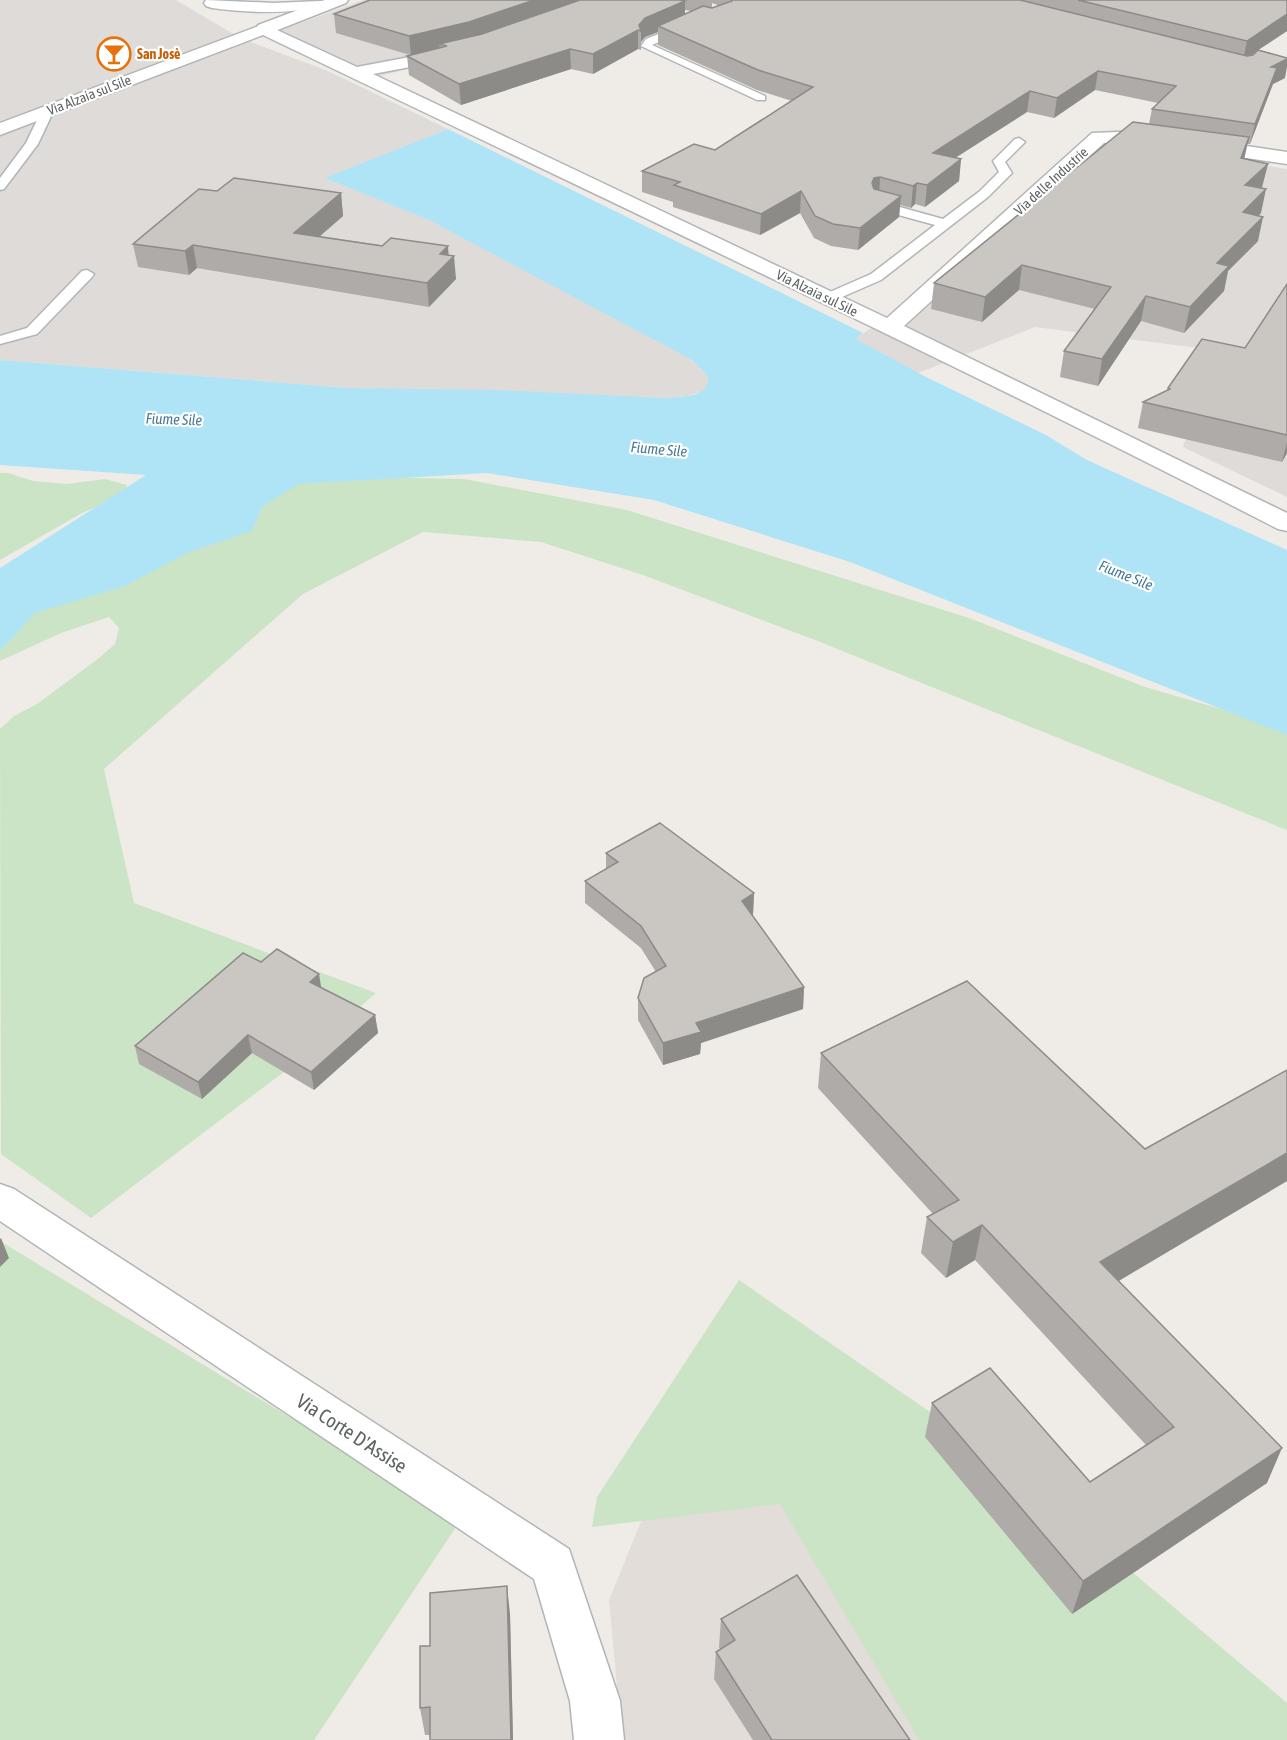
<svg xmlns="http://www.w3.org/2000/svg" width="1287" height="1740" font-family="'Asap Condensed',sans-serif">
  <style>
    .industrial { fill: #dedbd9 }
    .education { fill: #e2ddd8 }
    .green { fill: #cbe4c6 }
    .water { fill: #afe4f6 }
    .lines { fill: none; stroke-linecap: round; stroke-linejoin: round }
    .service-casing { stroke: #b2b5b7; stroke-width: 3 }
    .minor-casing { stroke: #b2b5b7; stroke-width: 3 }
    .tertiary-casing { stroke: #b2b5b7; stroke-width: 3 }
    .service { fill: #fff; fill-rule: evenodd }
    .minor { fill: #fff; fill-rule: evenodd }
    .tertiary { fill: #fff; fill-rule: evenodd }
    .wall { fill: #aeaba8; fill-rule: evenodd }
    .shaded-wall { fill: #8d8b88 }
    .building { fill: #cac7c3; stroke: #8d8b88; stroke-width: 1.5 }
    .labels { text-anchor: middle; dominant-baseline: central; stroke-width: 4.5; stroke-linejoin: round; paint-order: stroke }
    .far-food-label { font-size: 14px; font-weight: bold; fill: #c56008; stroke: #fff; text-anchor: start }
    .far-street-label { font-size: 14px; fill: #5e6365; stroke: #fff }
    .far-water-label { font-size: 15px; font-style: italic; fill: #477b97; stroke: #fff }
    .near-street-label { font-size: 20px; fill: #5e6365; stroke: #fff }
  </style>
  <rect width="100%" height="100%" fill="#efece7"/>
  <g class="industrial">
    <polygon points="0,0 176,0 240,38 328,71 448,129 326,178 429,220 598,309 692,360 708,376 709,385 705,391 687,396 664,398 348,388 0,360"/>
    <polygon points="363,0 611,0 484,46 378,77 351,64 271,34"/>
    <polygon points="1107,147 1140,148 1287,169 1287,497 1183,447 1214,350 1035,327 918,373 855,339 894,313 1094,152"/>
  </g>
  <polygon class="education" points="665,1463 777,1489 946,1740 622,1740 609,1600"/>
  <g class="green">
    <polygon points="0,473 8,473 33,481 67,484 105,479 127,485 125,495 82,513 0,560"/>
    <polygon points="369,477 464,479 627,510 969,618 1145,687 1252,718 1287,733 1287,830 815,640 643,575 541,542 423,532 303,594 104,769 134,903 376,993 293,1065 91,1218 1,1154 0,729 14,716 37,704 99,658 115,644 119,628 109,617 61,633 0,661 0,623 237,482"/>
    <polygon points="0,1241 460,1521 314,1740 0,1740"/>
    <polygon points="739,1280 1001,1461 1287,1703 1287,1740 919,1740 780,1504 592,1527 597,1497"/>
  </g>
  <path class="water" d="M448,129L863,333L856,339L924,376L1046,435L1087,460L1287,550V735L850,562L654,500L487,473L299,484L262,507L252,531L187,553L125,586L35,613L0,651V568L146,475L0,465V360L348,388L498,390L664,398C682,396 710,399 708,376L692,360L429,220L325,178Z"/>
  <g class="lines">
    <g class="service-casing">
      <g id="service">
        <polygon points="684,24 688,25 688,29 652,45 765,96 765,100 757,100 641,46 646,39"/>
        <polygon points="48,107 54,110 38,144 4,189 0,190 0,178 26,143 42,110"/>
        <polygon points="1019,138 1025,142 1005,162 1012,173 988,197 881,280 833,301 823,301 821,298 823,295 871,274 935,225 873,208 872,205 873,202 878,201 943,219 980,191 999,172 993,161 1015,139"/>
        <polygon points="87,270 94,274 92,277 37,334 0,344 0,336 27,328 82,271"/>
      </g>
    </g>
    <g class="minor-casing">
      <g id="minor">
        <path d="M206,0L274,3L343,0L341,3C298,14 256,14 212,8L206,6L204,3Z"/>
        <path d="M264,24L357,67L452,49L458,50L461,54L458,58L373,74L887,318L1092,133L1143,131L1287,152V164L1143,143H1104L904,326L1287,513V531L1278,529C943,357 602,198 263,35L0,135V123Z"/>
        <polygon points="0,1184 14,1189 569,1549 620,1701 624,1740 574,1740 570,1701 534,1579 0,1221"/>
      </g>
    </g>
    <g class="tertiary-casing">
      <polygon id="tertiary" points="325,0 348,0 346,3 270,33 264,34 256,29 258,25"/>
    </g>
    <use href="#service" class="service"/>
    <use href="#minor" class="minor"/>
    <use href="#tertiary" class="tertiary"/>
  </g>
  <g class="wall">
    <path d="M370,0H1287V31L1258,50L1285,78L1273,84L1250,144H1247L1244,158L1268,164L1262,187L1261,188V213L1258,216V241L1228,271L1224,291L1184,333L1141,321L1098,386L1060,377L1064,351L1095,309L1019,290L982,322L931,309L934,283L1149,124L1152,109L1158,103L1095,90L1054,118L1027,112L955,158L961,159L959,181L925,207L915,204L911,208L900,205L899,217L858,250L831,246L814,238L800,213L760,235L673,207V202L642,192V171L715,150L792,101L757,90L658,45V32L645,37L641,42V50L638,49L593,74L571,69L461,105L409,75L407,56L410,55L336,33L334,14ZM712,3L720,6L712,8ZM685,10L691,11L685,14Z"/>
    <polygon points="217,191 341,193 343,216 320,236 448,255 456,279 429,307 197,268 189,275 138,267 133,244"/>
    <polygon points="1287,284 1287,453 1282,462 1138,428 1143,402 1167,390 1168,388 1245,348"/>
    <polygon points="606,853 754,893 753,915 752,916 804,987 803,1009 701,1043 700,1054 663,1065 638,1020 638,998 656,972 641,948 585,903 585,881 606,869"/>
    <polygon points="322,988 375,1015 378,1033 314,1090 252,1053 202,1099 139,1064 135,1046"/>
    <polygon points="821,1053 1145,1149 1287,1070 1287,1181 1118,1281 1267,1483 1072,1614 925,1437 932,1403 1090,1482 1146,1445 975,1260 946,1278 921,1253 927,1217 933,1214 818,1088"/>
    <polygon points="510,1614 513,1740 430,1740 430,1735 425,1735 420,1708 430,1646"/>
    <polygon points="721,1619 910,1740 753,1740 714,1679 716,1652 720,1649 719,1647"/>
  </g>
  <g class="shaded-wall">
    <polygon points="534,0 589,0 470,41 439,44 440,48 411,55 409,36"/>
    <polygon points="685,1 685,20 658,26 658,32 645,37 641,42 641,31 639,25 645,18"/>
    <polygon points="1287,14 1287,31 1243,60 1247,41"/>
    <polygon points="638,30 638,49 593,74 593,54"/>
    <polygon points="570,49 571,69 461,105 459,84"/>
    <polygon points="1287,59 1287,67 1285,78 1273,84 1250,144 1255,124 1271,67"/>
    <polygon points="1098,71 1095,90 1054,118 1057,98"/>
    <polygon points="1030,91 1027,112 930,174 933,153"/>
    <polygon points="1249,137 1244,160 1241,158"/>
    <polygon points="961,159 959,181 925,207 927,185"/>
    <polygon points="1268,164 1262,187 1240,208 1245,185"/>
    <polygon points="880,177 879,199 872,183 874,178"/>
    <polygon points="917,183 915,204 911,208 913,186"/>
    <polygon points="1266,189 1261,213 1237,236 1243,212"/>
    <polygon points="801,191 800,213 760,235 761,214"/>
    <polygon points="341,193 343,216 297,256 294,233"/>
    <polygon points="901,196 899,217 858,250 860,228"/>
    <polygon points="1263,217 1258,241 1228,271 1224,291 1184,333 1190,307 1217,263"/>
    <polygon points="193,245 197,268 189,275 185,251"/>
    <polygon points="448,246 449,261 454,256 456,279 429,307 427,283 440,254"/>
    <polygon points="1022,265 1019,290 982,322 985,297"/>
    <polygon points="1146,296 1141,321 1098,386 1102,359"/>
    <polygon points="1287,442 1287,453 1282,462"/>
    <polygon points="754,893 753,915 741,923 742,901"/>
    <polygon points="319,974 322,992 310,982"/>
    <polygon points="804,987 803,1009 701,1043 700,1054 663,1065 663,1043 696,1023"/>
    <polygon points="375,1015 378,1033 314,1090 311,1072"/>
    <polygon points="248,1035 252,1053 202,1099 198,1082"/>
    <polygon points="1287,1153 1287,1181 1090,1298 1100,1262"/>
    <polygon points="982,1225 975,1260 946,1278 953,1242"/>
    <polygon points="1,1238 9,1258 0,1267 0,1239"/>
    <polygon points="1282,1448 1267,1483 1072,1614 1083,1581"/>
    <polygon points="507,1586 510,1614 513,1740 511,1740"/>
  </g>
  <g class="building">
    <polygon points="370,0 534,0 469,22 409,36 334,14"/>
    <polygon points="580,0 680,0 685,1 645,18 639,25 641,31 638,30 593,54 570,49 459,84 407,56 447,46 439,44 482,34"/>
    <polygon points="732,0 1020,0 1247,56 1253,55 1258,50 1287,58 1287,59 1271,67 1277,68 1255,124 1152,109 1176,86 1098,71 1057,98 1030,91 933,153 961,159 927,185 917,183 913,186 880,177 874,178 872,183 874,189 901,196 860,228 833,224 815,216 801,191 761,214 674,185 680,182 642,171 694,144 715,150 813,87 758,70 658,26 703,6 712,8 732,1"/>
    <polygon points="1078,0 1287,0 1287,14 1247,41"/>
    <polygon points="1133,122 1249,137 1241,158 1268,164 1245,185 1266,189 1243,212 1263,217 1217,263 1229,266 1190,307 1146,296 1102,359 1064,351 1111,287 1022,265 985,297 934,283"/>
    <polygon points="234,178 341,193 294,233 382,246 391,238 448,246 440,254 454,256 427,283 193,245 185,251 133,244 199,189 217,191"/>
    <polygon points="1287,284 1287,435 1143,402 1170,389 1168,388 1202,339 1245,348"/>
    <polygon points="660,823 754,893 742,901 804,987 696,1023 701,1032 663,1043 638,998 644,978 666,966 641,926 585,881 618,862 606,853"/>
    <polygon points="277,949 319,974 310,982 375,1015 311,1072 248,1035 198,1082 135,1046 243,953 261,962"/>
    <polygon points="967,981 1145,1149 1287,1070 1287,1153 1100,1262 1282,1448 1083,1581 932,1403 990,1368 1090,1482 1174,1427 982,1225 953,1242 927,1217 959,1200 821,1053"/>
    <polygon points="797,1575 910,1740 772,1740 716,1652 735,1640 721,1619"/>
    <polygon points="507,1586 511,1740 430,1740 430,1707 420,1708 420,1646 430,1646 430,1593"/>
  </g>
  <defs>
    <g id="bar-ring" transform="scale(1.725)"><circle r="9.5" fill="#fff" stroke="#e8710a" stroke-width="1.5"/><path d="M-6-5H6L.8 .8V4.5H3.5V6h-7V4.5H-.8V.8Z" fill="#e8710a"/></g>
  </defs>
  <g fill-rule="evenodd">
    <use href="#bar-ring" x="114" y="54"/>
  </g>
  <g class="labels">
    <g class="far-food-label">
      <text x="137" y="54">San Josè</text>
    </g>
    <g class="far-street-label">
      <text transform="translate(89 95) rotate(-21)">Via Alzaia sul Sile</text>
      <text transform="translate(1051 181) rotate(-42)">Via delle Industrie</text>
      <text transform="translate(817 293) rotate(26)">Via Alzaia sul Sile</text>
    </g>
    <g class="far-water-label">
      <text transform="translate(174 419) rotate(2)">Fiume Sile</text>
      <text transform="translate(659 449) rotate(5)">Fiume Sile</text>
      <text transform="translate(1126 575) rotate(22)">Fiume Sile</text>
    </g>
    <g class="near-street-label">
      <text transform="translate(352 1433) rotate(33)">Via Corte D'Assise</text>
    </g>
  </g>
</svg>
